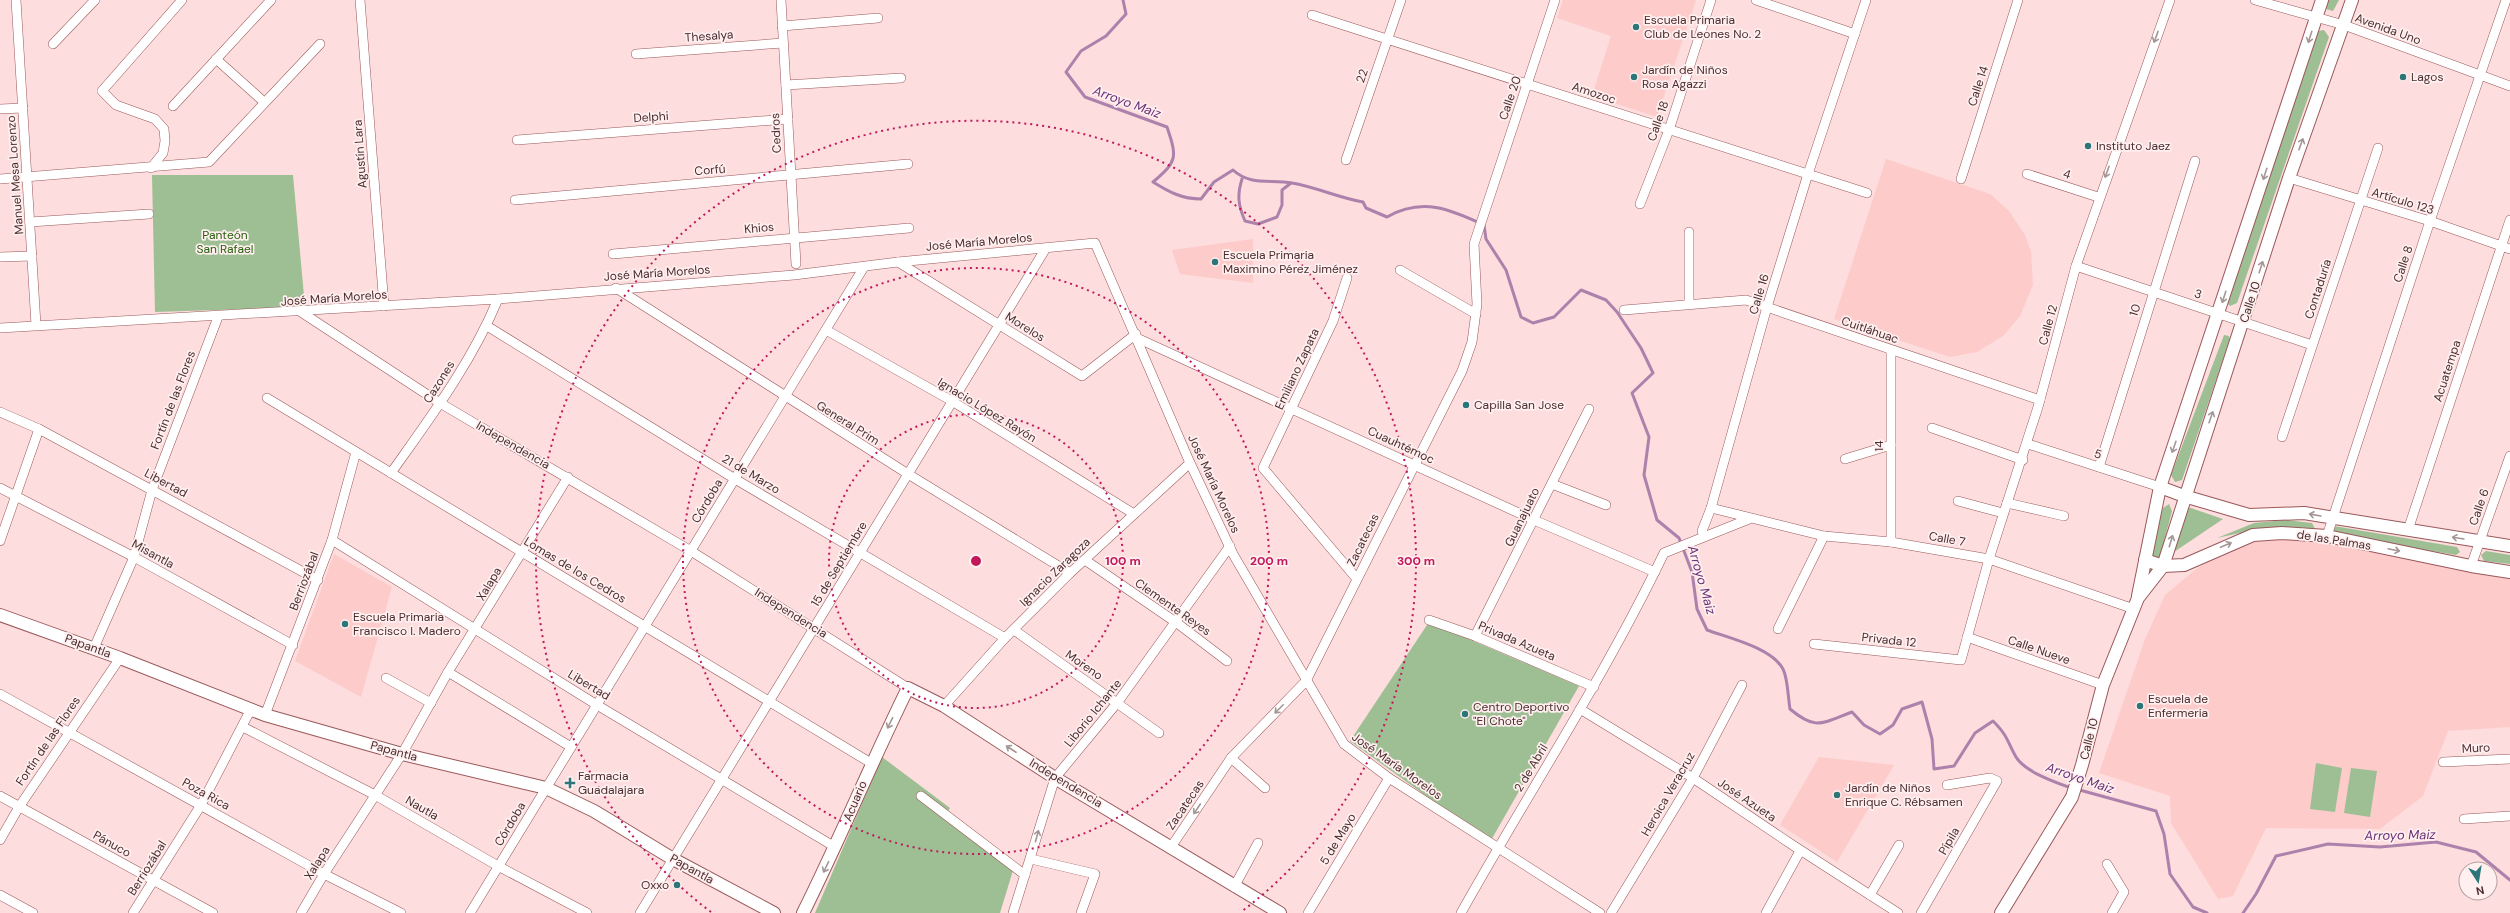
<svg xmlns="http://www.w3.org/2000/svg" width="2510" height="913" font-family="'DM Sans',sans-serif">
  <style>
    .built { fill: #fecbcb }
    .green { fill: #9dbf93 }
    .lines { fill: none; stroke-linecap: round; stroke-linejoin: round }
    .stream { stroke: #ac82ac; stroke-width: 3 }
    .street-casing { stroke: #9a585a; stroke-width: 10 }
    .secondary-casing { stroke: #9a585a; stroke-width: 14 }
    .street { stroke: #fff; stroke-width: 9 }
    .secondary { stroke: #fff; stroke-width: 12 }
    .oneway { stroke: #a59696 }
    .ring { fill: none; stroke: #c2185b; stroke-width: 2; stroke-dasharray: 2 4 }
    .poi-dot { fill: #2c7679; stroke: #ffefef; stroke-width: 1.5 }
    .labels { text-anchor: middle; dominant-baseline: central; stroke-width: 3.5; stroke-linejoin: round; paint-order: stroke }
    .poi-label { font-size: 12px; fill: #4b2d2e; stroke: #ffefef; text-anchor: start }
    .street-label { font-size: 12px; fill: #4b2d2e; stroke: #ffefef }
    .park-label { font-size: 12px; fill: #26600d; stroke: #ffefef }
    .water-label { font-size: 13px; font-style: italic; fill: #683077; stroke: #ffefef }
    .centre { fill: #c2185b; stroke: #ffefef; stroke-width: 2 }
    .ring-label { font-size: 12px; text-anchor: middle; font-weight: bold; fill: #c2185b; stroke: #ffefef; stroke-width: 3.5; stroke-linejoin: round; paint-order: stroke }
  </style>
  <rect width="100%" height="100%" fill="#fddddd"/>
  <g class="built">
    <polygon points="1563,0 1696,0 1657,117 1592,96 1611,36 1557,18"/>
    <polygon points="1886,159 1990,194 2009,211 2025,235 2031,252 2033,285 2020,316 2003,336 1977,352 1950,357 1834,319"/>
    <polygon points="1253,239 1253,283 1180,274 1172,250"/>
    <polygon points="2284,539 2308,540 2510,575 2510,727 2448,731 2423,796 2380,829 2266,828 2233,896 2218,899 2171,823 2170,796 2099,773 2145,639 2165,595 2195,570 2219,554 2238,546 2264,540"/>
    <polygon points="334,554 392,587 361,697 295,661"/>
    <polygon points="1819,757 1894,765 1837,862 1780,825"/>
  </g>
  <g class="green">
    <polygon points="2327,0 2339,0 2333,11 2326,9"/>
    <polygon points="2324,30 2329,37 2237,303 2230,306 2227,303 2318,31"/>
    <polygon points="152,175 293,175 305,307 155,312"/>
    <polygon points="2224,335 2229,336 2230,339 2182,480 2175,482 2171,475"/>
    <polygon points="2169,504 2172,511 2156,572 2148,575 2145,568 2163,508"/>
    <polygon points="2182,505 2223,519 2168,556"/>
    <polygon points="2286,520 2312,523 2315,529 2249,531 2217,538 2254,523"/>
    <polygon points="2334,526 2457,547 2460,552 2456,555 2335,535 2332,533"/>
    <polygon points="2486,551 2510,555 2510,564 2484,561 2481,555"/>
    <polygon points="1429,622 1579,686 1490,842 1350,741"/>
    <polygon points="882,757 950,808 945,816 1014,867 1000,913 815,913"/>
    <polygon points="2316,763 2342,768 2335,812 2310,809"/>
    <polygon points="2351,768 2377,771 2370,817 2344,813"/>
  </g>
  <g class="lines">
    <g class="stream">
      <path d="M1123,0L1126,14L1106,36L1081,51L1066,72L1085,97L1167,127C1177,157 1178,161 1153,182C1169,192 1182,199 1201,199L1214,182L1233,170C1250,186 1271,179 1292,183C1316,187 1339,198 1363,202L1366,208L1387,217C1422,197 1450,209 1484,225L1486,239L1506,270L1521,317L1533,323L1554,317L1581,290L1606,300L1617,312L1641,348L1653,373L1632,393L1649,437L1644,475L1657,520L1679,538L1692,572L1697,609L1707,630C1729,638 1772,648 1783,669C1788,679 1788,698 1790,709C1816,731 1822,723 1852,712L1864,725L1880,734L1893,725L1902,709L1922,702L1932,739L1934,769L1954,766L1975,733L1993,721C2008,736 2007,741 2016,757C2025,772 2055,782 2071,788"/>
      <path d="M1242,179C1237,195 1238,205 1245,221L1258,224L1277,217L1282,205V190L1291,183"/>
      <polyline points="2076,789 2156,811 2164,834 2170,874 2193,907 2207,913"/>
      <polyline points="2243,913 2256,894 2276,856 2328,844 2380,847 2436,842 2476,852 2510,880"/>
    </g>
    <g class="street-casing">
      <g id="street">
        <polyline points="16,0 36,325"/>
        <polyline points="360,0 384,306"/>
        <polyline points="781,0 796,264"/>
        <polyline points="1756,0 1855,34"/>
        <polyline points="2255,0 2344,25 2510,86"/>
        <polyline points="1312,15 1867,193"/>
        <polyline points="782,26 878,18"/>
        <polyline points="53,44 95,0"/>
        <polyline points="636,54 783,43"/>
        <polyline points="216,59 264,102"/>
        <polyline points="786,85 901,78"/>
        <polyline points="173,106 271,0"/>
        <polyline points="0,109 23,108"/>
        <polyline points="517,140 788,119"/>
        <polyline points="1346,160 1401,0"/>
        <polyline points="151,168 163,153 165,141 164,129 155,119 116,105 102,91 182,0"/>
        <polyline points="2027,174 2098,197"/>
        <polyline points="2289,178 2430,221 2510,249"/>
        <polyline points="0,179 209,162 320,44"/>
        <polyline points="1961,179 2018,0"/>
        <polyline points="515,200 908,164"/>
        <polyline points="1640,204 1669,130 1711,0"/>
        <polyline points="30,222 149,214"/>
        <polyline points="613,254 909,228"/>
        <polyline points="0,257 32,256"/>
        <polyline points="898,262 1082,376 1136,334"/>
        <polyline points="2076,266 2312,345"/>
        <polyline points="1400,270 1476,314"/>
        <polyline points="1347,278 1333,321 1263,468 1357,579"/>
        <polyline points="616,288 908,474 1070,573"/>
        <polyline points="1689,304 1689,232"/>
        <polyline points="1624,310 1746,300 2040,400"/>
        <polyline points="301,312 440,403 691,551 908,688"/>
        <polyline points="487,326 735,479 1005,638"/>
        <polyline points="0,328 498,299 794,275 898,262 1095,243 1190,463 1233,554 1344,744 1389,778 1600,913"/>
        <polyline points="826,330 952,401 1134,514"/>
        <polyline points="1137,338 1534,520 1655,572"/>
        <polyline points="267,398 871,763"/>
        <polyline points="0,412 39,429 318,580"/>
        <polyline points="1932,428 2023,460"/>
        <polyline points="2282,437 2378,148"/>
        <polyline points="2028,444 2160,487"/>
        <polyline points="1845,459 1891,445"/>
        <polyline points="2099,467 2195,161"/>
        <path d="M391,473C430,418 472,362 498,299"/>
        <polyline points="1552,484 1606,505"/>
        <polyline points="0,488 134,557 293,645"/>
        <polyline points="1958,501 2003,513"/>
        <polyline points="2007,503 2064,516"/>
        <polyline points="1711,508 1824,536 1891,542 1989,559 2134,609"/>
        <polyline points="2408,530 2510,220"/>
        <polyline points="1704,536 1702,531 1711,508 1767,307 1808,174 1866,0"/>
        <polyline points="2327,536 2430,221 2506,0"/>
        <polyline points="332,540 597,705 835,847"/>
        <polyline points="0,541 39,429"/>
        <polyline points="1891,542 1891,351"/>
        <polyline points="1085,560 1177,623 1227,661"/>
        <polyline points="2471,566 2510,456"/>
        <polyline points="1429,620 1475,636 1594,687"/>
        <polyline points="1778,629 1824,536"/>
        <polyline points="1014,630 1159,733"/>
        <polyline points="1475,636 1589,409"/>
        <polyline points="1967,637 2103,685"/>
        <polyline points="1814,644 1961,660 1989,559 2038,407 2076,266 2170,0"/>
        <polyline points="94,648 134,557 152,490 218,317"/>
        <polyline points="448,672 571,747"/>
        <polyline points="386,678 431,703"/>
        <polyline points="0,694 324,874 401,913"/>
        <polyline points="944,706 1005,638 1070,573 1190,463"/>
        <polyline points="1580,709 1693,778 1794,846 1898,913"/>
        <polyline points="265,715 332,540 356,452"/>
        <polyline points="243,727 375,795 498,866 587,913"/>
        <polyline points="1231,758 1265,788"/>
        <polyline points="2443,762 2510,759"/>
        <polyline points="0,796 213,913"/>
        <polyline points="921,796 1025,875"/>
        <polyline points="2464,819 2510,816"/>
        <polyline points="0,840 19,807 120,658"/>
        <polyline points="1171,847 1231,758 1306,681 1462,371 1472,342 1477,304 1474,244 1555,0"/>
        <polyline points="1031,859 1095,874 1081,913"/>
        <polyline points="2107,864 2124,892 2112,913"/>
        <polyline points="1234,887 1258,843"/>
        <polyline points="0,895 33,913"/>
        <polyline points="1870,895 1899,845"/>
        <polyline points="133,913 201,805 251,709"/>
        <polyline points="301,913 324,874 402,754 448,672 568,477"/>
        <polyline points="470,913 864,267"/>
        <polyline points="640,913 1046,248"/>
        <polyline points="1013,913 1055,778 1117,703 1230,546"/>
        <polyline points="1308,913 1389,778"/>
        <path d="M1461,913C1528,793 1604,678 1664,553L1749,519"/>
        <polyline points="1611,913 1693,778 1742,685"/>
        <polyline points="1766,913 1800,851"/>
        <polyline points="1921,913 1997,781 1990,778 1947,785"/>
      </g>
    </g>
    <g class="secondary-casing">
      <g id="secondary">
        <polyline points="2160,487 2184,496 2249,515 2304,513 2510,546"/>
        <polyline points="2145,560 2163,566 2184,565 2253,535 2282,533 2327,536 2471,566 2510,572"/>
        <polyline points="2138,596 2160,487 2322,0"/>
        <polyline points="0,615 120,658 265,715 402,754 546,788 594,811 673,859 774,913"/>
        <path d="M803,913C840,839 871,763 908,688L944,706L1055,778L1280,913"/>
        <polyline points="2001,913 2072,797 2082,765 2103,685 2138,598 2163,566 2289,178 2352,0"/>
      </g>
    </g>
    <use href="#street" class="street"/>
    <use href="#secondary" class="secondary"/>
  </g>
  <defs><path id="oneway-shaft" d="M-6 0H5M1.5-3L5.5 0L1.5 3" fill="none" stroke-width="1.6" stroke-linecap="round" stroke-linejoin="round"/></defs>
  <g class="oneway">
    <use href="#oneway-shaft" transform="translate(2156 37) rotate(110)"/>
    <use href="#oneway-shaft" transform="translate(2310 37) rotate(108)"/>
    <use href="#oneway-shaft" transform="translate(2301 144) rotate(-70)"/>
    <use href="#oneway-shaft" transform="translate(2107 172) rotate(110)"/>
    <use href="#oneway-shaft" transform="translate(2265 174) rotate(108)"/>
    <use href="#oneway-shaft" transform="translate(2261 267) rotate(-72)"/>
    <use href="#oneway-shaft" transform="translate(2224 297) rotate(108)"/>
    <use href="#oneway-shaft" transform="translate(2211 417) rotate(-71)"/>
    <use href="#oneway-shaft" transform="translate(2174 447) rotate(109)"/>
    <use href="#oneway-shaft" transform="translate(2315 515) rotate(-170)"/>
    <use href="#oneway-shaft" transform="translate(2458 538) rotate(-171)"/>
    <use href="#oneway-shaft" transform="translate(2171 541) rotate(-73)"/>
    <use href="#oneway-shaft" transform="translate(2226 545) rotate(-23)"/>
    <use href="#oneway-shaft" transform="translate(2394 550) rotate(12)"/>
    <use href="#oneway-shaft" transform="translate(1279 709) rotate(135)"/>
    <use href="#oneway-shaft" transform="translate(890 723) rotate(116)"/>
    <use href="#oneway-shaft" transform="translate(1011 749) rotate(-147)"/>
    <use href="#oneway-shaft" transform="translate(1197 809) rotate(124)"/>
    <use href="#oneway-shaft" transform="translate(1037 836) rotate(-75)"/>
    <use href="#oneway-shaft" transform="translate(826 867) rotate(116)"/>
  </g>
  <g class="ring">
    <circle cx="976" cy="561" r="147"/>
    <circle cx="976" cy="561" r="293"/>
    <path d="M711 912A440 440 0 1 1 1241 912"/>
  </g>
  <g class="poi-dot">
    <circle cx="1636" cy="27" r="4"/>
    <circle cx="1634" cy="77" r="4"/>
    <circle cx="2403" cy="77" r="4"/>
    <circle cx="2088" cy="146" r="4"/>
    <circle cx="1215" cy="262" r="4"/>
    <circle cx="1466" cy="405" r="4"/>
    <circle cx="345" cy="624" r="4"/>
    <circle cx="2140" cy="706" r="4"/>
    <circle cx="1465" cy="714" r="4"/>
    <path d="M568 777h4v4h4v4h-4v4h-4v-4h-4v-4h4z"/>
    <circle cx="1837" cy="795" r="4"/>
    <circle cx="677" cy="885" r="4"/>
  </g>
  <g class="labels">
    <g class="poi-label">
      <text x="1644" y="20">Escuela Primaria<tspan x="1644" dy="14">Club de Leones No. 2</tspan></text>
      <text x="1642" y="70">Jardín de Niños<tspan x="1642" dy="14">Rosa Agazzi</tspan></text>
      <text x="2411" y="77">Lagos</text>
      <text x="2096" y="146">Instituto Jaez</text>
      <text x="1223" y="255">Escuela Primaria<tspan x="1223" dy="14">Maximino Pérez Jiménez</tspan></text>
      <text x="1474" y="405">Capilla San Jose</text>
      <text x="353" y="617">Escuela Primaria<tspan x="353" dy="14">Francisco I. Madero</tspan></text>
      <text x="2148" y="699">Escuela de<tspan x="2148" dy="14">Enfermeria</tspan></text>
      <text x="1473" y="707">Centro Deportivo<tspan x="1473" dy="14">"El Chote"</tspan></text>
      <text x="578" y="776">Farmacia<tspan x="578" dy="14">Guadalajara</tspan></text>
      <text x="1845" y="788">Jardín de Niños<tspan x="1845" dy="14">Enrique C. Rébsamen</tspan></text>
      <text x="669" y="885" text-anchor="end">Oxxo</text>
    </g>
    <g class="street-label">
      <text transform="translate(2388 29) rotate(20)">Avenida Uno</text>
      <text transform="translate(709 36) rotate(-4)">Thesalya</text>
      <text transform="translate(1362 76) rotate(-71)">22</text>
      <text transform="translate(1978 86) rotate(-72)">Calle 14</text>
      <text transform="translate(1594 93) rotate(18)">Amozoc</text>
      <text transform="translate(1510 98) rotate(-71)">Calle 20</text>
      <text transform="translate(651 117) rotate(-4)">Delphi</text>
      <text transform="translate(1658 121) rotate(-71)">Calle 18</text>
      <text transform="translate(776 133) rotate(-93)">Cedros</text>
      <text transform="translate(360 154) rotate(-94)">Agustín Lara</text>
      <text transform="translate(710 170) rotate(-5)">Corfú</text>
      <text transform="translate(2067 174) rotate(18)">4</text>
      <text transform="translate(15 175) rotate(-94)">Manuel Mesa Lorenzo</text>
      <text transform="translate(2403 201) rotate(17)">Artículo 123</text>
      <text transform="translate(759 228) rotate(-5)">Khios</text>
      <text transform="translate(979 242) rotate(-5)">José María Morelos</text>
      <text transform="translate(2403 264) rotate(-72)">Calle 8</text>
      <text transform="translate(657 273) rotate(-4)">José María Morelos</text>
      <text transform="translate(2318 289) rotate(-72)">Contaduría</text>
      <text transform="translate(1759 294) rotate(-73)">Calle 16</text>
      <text transform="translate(2198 294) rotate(18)">3</text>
      <text transform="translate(334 298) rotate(-4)">José María Morelos</text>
      <text transform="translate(2250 302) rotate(-72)">Calle 10</text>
      <text transform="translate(2135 310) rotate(-73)">10</text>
      <text transform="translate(2048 325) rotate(-75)">Calle 12</text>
      <text transform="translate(1025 327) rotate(32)">Morelos</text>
      <text transform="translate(1870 330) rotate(19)">Cuitláhuac</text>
      <text transform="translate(1297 369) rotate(-65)">Emiliano Zapata</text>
      <text transform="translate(2447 371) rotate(-72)">Acuatempa</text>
      <text transform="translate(439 382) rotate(-58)">Cazones</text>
      <text transform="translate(173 400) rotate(-69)">Fortín de las Flores</text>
      <text transform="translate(987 410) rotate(31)">Ignacio López Rayón</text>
      <text transform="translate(848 423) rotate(32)">General Prim</text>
      <text transform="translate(513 445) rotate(30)">Independencia</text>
      <text transform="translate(1401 445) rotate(25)">Cuauhtémoc</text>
      <text transform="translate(1879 446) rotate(-90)">14</text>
      <text transform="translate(2098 454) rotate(18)">5</text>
      <text transform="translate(751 474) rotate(31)">21 de Marzo</text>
      <text transform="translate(166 483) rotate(28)">Libertad</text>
      <text transform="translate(1214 484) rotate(65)">José María Morelos</text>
      <text transform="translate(707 501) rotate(-59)">Córdoba</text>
      <text transform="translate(2479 507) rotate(-71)">Calle 6</text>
      <text transform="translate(1522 517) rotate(-64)">Guanajuato</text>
      <text transform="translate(1947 539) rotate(10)">Calle 7</text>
      <text transform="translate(1363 540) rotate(-64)">Zacatecas</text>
      <text transform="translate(2334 540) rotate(9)">de las Palmas</text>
      <text transform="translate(153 554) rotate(29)">Misantla</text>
      <text transform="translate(839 564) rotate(-59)">15 de Septiembre</text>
      <text transform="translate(575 570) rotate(31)">Lomas de los Cedros</text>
      <text transform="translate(1055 572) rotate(-44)">Ignacio Zaragoza</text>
      <text transform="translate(304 581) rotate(-69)">Berriozábal</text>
      <text transform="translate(489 584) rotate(-59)">Xalapa</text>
      <text transform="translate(1173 607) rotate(35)">Clemente Reyes</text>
      <text transform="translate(791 613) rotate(32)">Independencia</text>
      <text transform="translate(1889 640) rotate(6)">Privada 12</text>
      <text transform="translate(1517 641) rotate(23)">Privada Azueta</text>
      <text transform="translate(88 646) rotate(20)">Papantla</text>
      <text transform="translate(2039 650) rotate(19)">Calle Nueve</text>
      <text transform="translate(1084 665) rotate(35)">Moreno</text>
      <text transform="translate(589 685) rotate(31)">Libertad</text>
      <text transform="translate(1093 713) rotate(-51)">Liborio Ichante</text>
      <text transform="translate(2089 739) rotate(-76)">Calle 10</text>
      <text transform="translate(48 741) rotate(-56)">Fortín de las Flores</text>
      <text transform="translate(2476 748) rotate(-3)">Muro</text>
      <text transform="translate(394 751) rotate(15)">Papantla</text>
      <text transform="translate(1397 766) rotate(35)">José María Morelos</text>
      <text transform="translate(1531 768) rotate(-59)">2 de Abril</text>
      <text transform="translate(1066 783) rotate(31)">Independencia</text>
      <text transform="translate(206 794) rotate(29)">Poza Rica</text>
      <text transform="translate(1668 794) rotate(-60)">Heroica Veracruz</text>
      <text transform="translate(1747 800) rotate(34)">José Azueta</text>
      <text transform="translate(855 801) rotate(-67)">Acuario</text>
      <text transform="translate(1185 805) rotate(-56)">Zacatecas</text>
      <text transform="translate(422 808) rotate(30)">Nautla</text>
      <text transform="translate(510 824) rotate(-59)">Córdoba</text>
      <text transform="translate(1338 839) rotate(-59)">5 de Mayo</text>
      <text transform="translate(1949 841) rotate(-60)">Pípila</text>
      <text transform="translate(112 844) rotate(29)">Pánuco</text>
      <text transform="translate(317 863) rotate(-58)">Xalapa</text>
      <text transform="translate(147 868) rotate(-58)">Berriozábal</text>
      <text transform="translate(692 869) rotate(29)">Papantla</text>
    </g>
    <g class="park-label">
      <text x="225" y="235">Panteón<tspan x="225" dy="14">San Rafael</tspan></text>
    </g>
    <g class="water-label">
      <text transform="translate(1127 102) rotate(20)">Arroyo Maiz</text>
      <text transform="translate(1702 580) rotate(74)">Arroyo Maiz</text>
      <text transform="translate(2080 778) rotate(19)">Arroyo Maiz</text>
      <text transform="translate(2400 835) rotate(-1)">Arroyo Maiz</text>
    </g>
  </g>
  <circle cx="976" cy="561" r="6" class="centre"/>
  <g class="ring-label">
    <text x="1123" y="565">100 m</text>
    <text x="1269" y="565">200 m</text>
    <text x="1416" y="565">300 m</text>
  </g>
  <g transform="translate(2478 881) rotate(168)"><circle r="19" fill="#ffefef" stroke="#b7a1a2"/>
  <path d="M0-3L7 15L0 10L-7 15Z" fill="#2c7679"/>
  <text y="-6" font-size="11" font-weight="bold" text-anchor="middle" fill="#4b2d2e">N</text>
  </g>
</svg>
